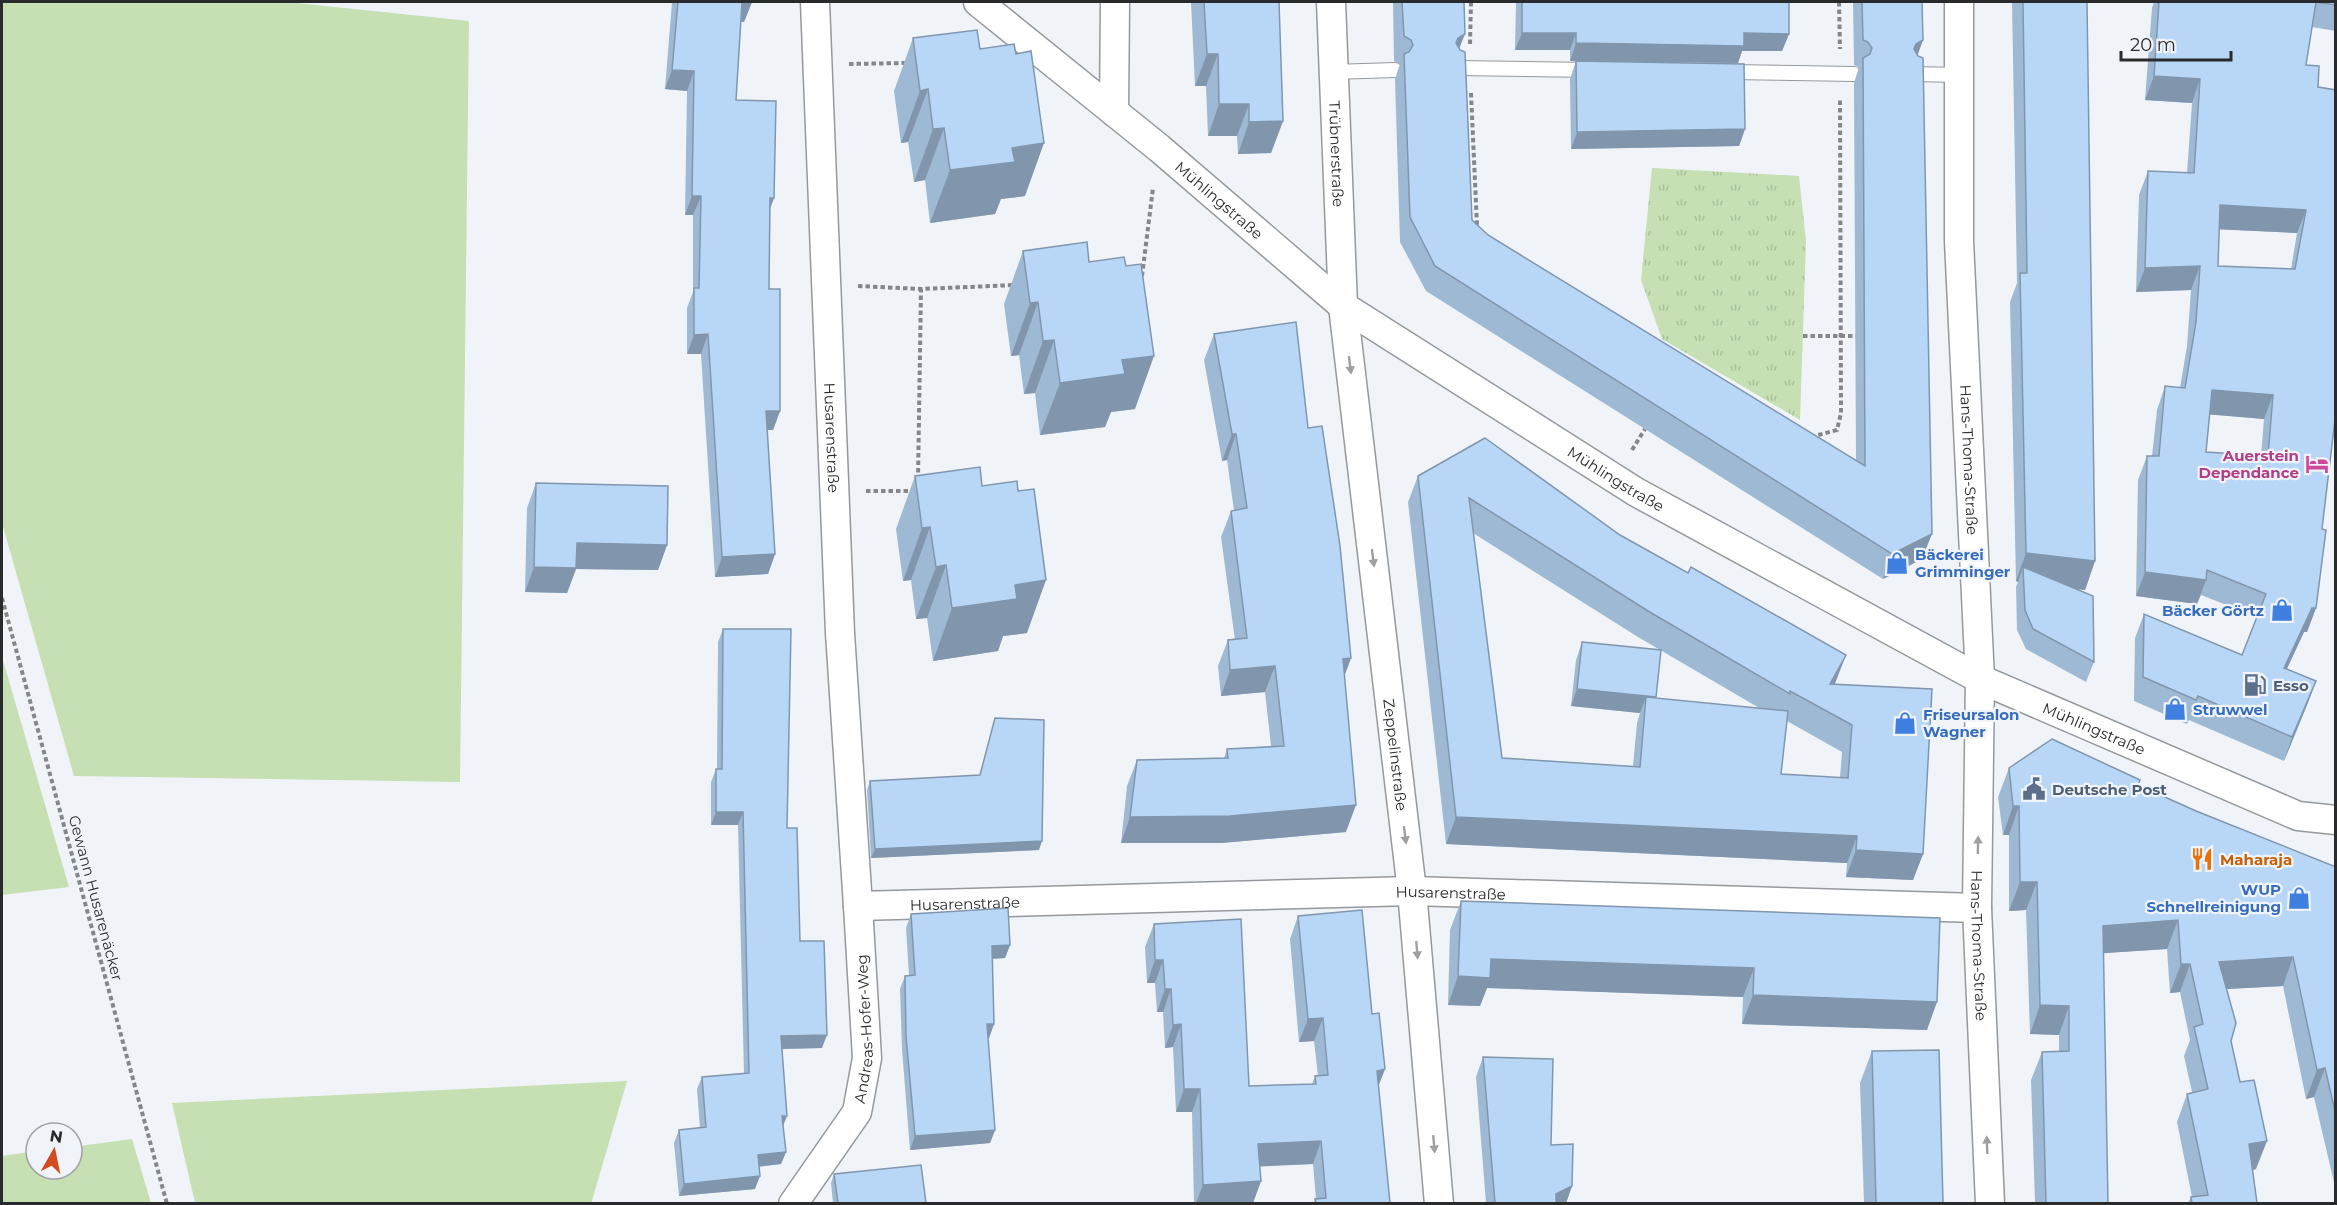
<svg xmlns="http://www.w3.org/2000/svg" width="2337" height="1205" font-family="Montserrat,sans-serif">
  <style>
    .park { fill: url(#park-tufts) }
    .garden { fill: #c6dfb3 }
    .lines { fill: none; stroke-linecap: round; stroke-linejoin: round }
    .lane-casing { stroke: #95989c; stroke-width: 16 }
    .street-casing { stroke: #95989c; stroke-width: 31 }
    .path { stroke: #848689; stroke-width: 4; stroke-dasharray: 4.5 3; stroke-linecap: butt }
    .lane { stroke: #fff; stroke-width: 14 }
    .street { stroke: #fff; stroke-width: 28 }
    .wall { fill: #9eb9d4; fill-rule: evenodd }
    .shaded-wall { fill: #8196ad }
    .building { fill: #b8d7f7; stroke: #8196ad; stroke-width: 1.5; fill-rule: evenodd }
    .oneway { fill: #9f9fa0 }
    .labels { text-anchor: middle; dominant-baseline: central; stroke-width: 4.5; stroke-linejoin: round; paint-order: stroke }
    .street-label { font-size: 15px; fill: #292a2c; stroke: #f0f4f8 }
    .hotel-label { font-size: 15px; font-weight: bold; fill: #b23c85; stroke: #f0f4f8; text-anchor: end }
    .shop-label { font-size: 15px; font-weight: bold; fill: #366cbe; stroke: #f0f4f8; text-anchor: start }
    .service-label { font-size: 15px; font-weight: bold; fill: #4e5e75; stroke: #f0f4f8; text-anchor: start }
    .food-label { font-size: 15px; font-weight: bold; fill: #c56008; stroke: #f0f4f8; text-anchor: start }
  </style>
  <defs>
    <pattern id="park-tufts" width="24" height="20" patternUnits="userSpaceOnUse" patternTransform="scale(1.5)"><rect width="24" height="20" fill="#c6dfb3"/><path d="M3 7l-1-3M5 7V3M7 7l1-3M15 17l-1-3M17 17v-4M19 17l1-3" fill="none" stroke="#aac09a"/></pattern>
  </defs>
  <rect width="100%" height="100%" fill="#f0f4f8"/>
  <polygon class="park" points="1652,168 1799,176 1806,241 1800,420 1662,339 1641,280"/>
  <g class="garden">
    <polygon points="2,2 287,2 469,21 460,782 74,776 2,523"/>
    <polygon points="2,657 69,887 2,895"/>
    <polygon points="627,1081 591,1204 195,1203 172,1103"/>
    <polygon points="132,1139 151,1203 2,1203 2,1156 36,1151 36,1169 72,1169 72,1147"/>
  </g>
  <g class="lines">
    <g class="lane-casing">
      <g id="lane">
        <polyline points="1456,68 1592,70"/>
        <polyline points="1332,72 1395,70"/>
        <polyline points="1728,72 1854,74"/>
        <polyline points="1914,74 1959,75"/>
      </g>
    </g>
    <g class="street-casing">
      <g id="street">
        <path id="s1" d="M815,2L840,633L858,906L1412,891L1977,908"/>
        <path id="s2" d="M978,2L1159,148L1343,306L1636,492L1980,679L2298,816L2336,820"/>
        <path id="s3" d="M1331,2L1343,306L1412,891L1439,1204"/>
        <path id="s4" d="M1959,2V241L1980,679L1977,908L1990,1204"/>
        <polyline points="1114,112 1115,2"/>
        <path id="s5" d="M793,1204L857,1112L867,1058L858,906"/>
      </g>
    </g>
    <g class="path">
      <polyline points="1839,2 1840,49"/>
      <polyline points="1470,44 1471,2"/>
      <polyline points="849,64 908,63"/>
      <polyline points="1471,93 1477,226"/>
      <polyline points="1142,276 1153,188"/>
      <polyline points="858,286 921,289 1015,285"/>
      <polyline points="1803,336 1856,336"/>
      <polyline points="1811,437 1837,430 1841,413 1840,98"/>
      <polyline points="1632,450 1645,429"/>
      <polyline points="918,480 921,289"/>
      <polyline points="866,491 912,491"/>
      <polyline points="2,598 167,1204"/>
    </g>
    <use href="#lane" class="lane"/>
    <use href="#street" class="street"/>
  </g>
  <g class="wall">
    <polygon points="672,2 752,2 744,22 741,21 736,100 774,198 770,208 769,289 780,411 773,430 767,430 775,554 768,574 715,577 701,354 687,354 687,308 693,292 693,215 685,215 687,91 665,89"/>
    <polygon points="1191,2 1279,2 1283,121 1271,153 1238,154 1237,136 1208,136 1206,86 1195,86"/>
    <polygon points="1393,2 1464,2 1459,49 1472,220 1488,235 1856,461 1854,83 1859,67 1854,65 1853,2 1922,2 1923,40 1917,55 1922,559 1883,579 1426,291 1400,242 1395,79 1400,64 1394,61"/>
    <polygon points="1516,2 1789,2 1789,34 1782,51 1742,51 1738,63 1570,61 1570,50 1515,50"/>
    <polygon points="2012,2 2087,2 2095,561 2085,590 2075,589 2094,662 2086,682 2026,649 2017,630 2016,587 2018,582 2016,581 2010,302 2017,283"/>
    <path d="M2154,2H2336V31L2312,27L2306,65L2318,87L2322,529L2316,608L2307,632H2304L2287,669L2316,681L2307,705L2284,761L2189,720L2187,724L2134,701L2135,638L2144,614L2242,655L2257,617L2201,595L2197,604L2136,596L2138,480L2147,456H2152L2157,410L2165,386L2180,388L2187,346L2191,290L2136,292L2139,195L2148,171L2187,173L2192,103L2145,100L2152,8ZM2219,229L2297,233L2291,269L2218,266ZM2210,414L2264,419L2261,456L2206,452Z"/>
    <polygon points="913,38 980,49 1025,196 1001,199 995,214 930,223 925,180 914,182 908,142 901,143 894,91"/>
    <polygon points="1576,61 1745,129 1739,146 1571,149 1570,79"/>
    <polygon points="1023,251 1089,262 1135,409 1111,412 1105,427 1040,435 1035,393 1024,394 1019,355 1011,356 1004,304"/>
    <polygon points="1214,334 1308,428 1351,658 1344,677 1346,832 1221,843 1121,843 1127,786 1137,760 1224,758 1227,749 1271,746 1265,692 1221,696 1218,666 1228,640 1235,640 1221,537 1231,511 1234,511 1227,460 1222,461 1204,360"/>
    <polygon points="915,476 982,486 1027,633 1003,636 998,651 933,661 927,618 916,619 911,580 903,581 896,529"/>
    <path d="M1418,476L1620,535L1836,681L1834,685L1923,854L1913,880L1846,877L1847,863L1446,844L1408,502ZM1473,533L1638,637L1761,709L1656,698L1582,642L1576,660L1571,706L1640,713L1637,723L1633,766L1502,758ZM1787,721L1842,752L1840,778L1781,774Z"/>
    <polygon points="536,483 667,545 658,570 576,569 567,593 525,592 527,508"/>
    <polygon points="723,629 787,828 800,941 822,1048 782,1049 783,1126 786,1152 781,1164 759,1167 755,1189 679,1196 674,1143 679,1130 700,1128 697,1089 702,1077 744,1074 738,825 711,825 711,782 716,769 717,769 718,642"/>
    <polygon points="995,718 1039,850 871,858 867,790 870,781 980,775"/>
    <polygon points="2009,768 2138,785 2196,811 2336,867 2336,1191 2314,1097 2306,1099 2283,986 2227,989 2231,1041 2256,1169 2253,1170 2257,1203 2188,1203 2191,1197 2192,1197 2177,1122 2187,1094 2192,1092 2184,1056 2190,1040 2180,992 2170,993 2167,949 2103,953 2108,1203 2035,1203 2031,1080 2042,1052 2059,1052 2059,1035 2030,1034 2026,910 2009,911 2009,835 2003,835 1998,797"/>
    <polygon points="1461,901 1940,918 1927,1030 1742,1024 1743,997 1487,988 1480,1006 1448,1005 1450,930"/>
    <polygon points="911,914 1010,945 1005,958 992,959 994,1024 989,1038 988,1038 995,1130 990,1143 910,1150 902,1049 900,989 905,976 909,975 906,928"/>
    <polygon points="1298,916 1372,1014 1385,1069 1378,1087 1390,1203 1313,1203 1316,1199 1313,1164 1260,1166 1261,1181 1253,1203 1194,1203 1192,1112 1176,1112 1173,1047 1165,1048 1163,1012 1157,1012 1155,983 1147,983 1145,947 1154,924 1249,1086 1312,1084 1315,1076 1318,1076 1314,1041 1299,1042 1290,939"/>
    <polygon points="1872,1051 1943,1203 1864,1203 1860,1083"/>
    <polygon points="1483,1057 1551,1145 1572,1186 1566,1203 1486,1203 1476,1077"/>
    <polygon points="834,1174 926,1203 833,1203 831,1183"/>
  </g>
  <g class="shaded-wall">
    <polygon points="742,2 752,2 744,22 735,21"/>
    <polygon points="1522,33 1576,33 1570,50 1515,50"/>
    <polygon points="1744,33 1789,34 1782,51 1742,51 1738,63 1570,61 1576,43"/>
    <polygon points="1465,34 1455,59 1449,63 1458,38"/>
    <polygon points="1923,40 1914,65 1907,69 1916,44"/>
    <polygon points="1207,54 1218,54 1206,86 1195,86"/>
    <polygon points="672,70 694,71 687,91 665,89"/>
    <polygon points="2154,76 2200,79 2192,103 2145,100"/>
    <polygon points="928,89 908,142 901,143 920,91"/>
    <polygon points="1219,104 1249,104 1237,136 1208,136"/>
    <polygon points="1283,121 1271,153 1238,154 1249,122"/>
    <polygon points="944,128 925,180 914,182 933,129"/>
    <polygon points="1745,129 1739,146 1571,149 1577,132"/>
    <polygon points="1044,143 1025,196 1001,199 995,214 930,223 950,170 1012,148"/>
    <polygon points="692,196 701,196 693,215 685,215"/>
    <polygon points="770,198 774,198 767,217"/>
    <polygon points="2220,205 2306,210 2297,233 2211,229"/>
    <polygon points="2200,266 2191,290 2136,292 2145,268"/>
    <polygon points="1038,302 1019,355 1011,356 1030,303"/>
    <polygon points="708,334 701,354 687,354 694,335"/>
    <polygon points="1054,340 1035,393 1024,394 1043,341"/>
    <polygon points="1154,356 1135,409 1111,412 1105,427 1040,435 1060,383 1122,360"/>
    <polygon points="2212,390 2273,395 2264,419 2203,414"/>
    <polygon points="766,411 780,411 773,430 759,430"/>
    <polygon points="1232,434 1236,434 1227,460 1222,461"/>
    <polygon points="930,527 911,580 903,581 922,528"/>
    <polygon points="1932,534 1922,559 1883,579 1892,554"/>
    <polygon points="577,543 667,545 658,570 576,569 567,593 525,592 534,567"/>
    <polygon points="2026,553 2095,561 2085,590 2024,582 2023,567 2018,582 2016,581"/>
    <polygon points="775,554 768,574 715,577 722,557"/>
    <polygon points="946,565 927,618 916,619 936,567"/>
    <polygon points="2145,572 2206,580 2197,604 2136,596"/>
    <polygon points="1046,580 1027,633 1003,636 998,651 933,661 952,608 1015,585"/>
    <polygon points="2312,608 2316,608 2307,632 2304,632 2276,692 2284,668"/>
    <polygon points="1846,655 1836,681 1820,711 1830,684"/>
    <polygon points="1351,658 1341,685 1343,659"/>
    <polygon points="1275,666 1265,692 1221,696 1230,670"/>
    <polygon points="2316,681 2307,705 2284,761 2292,737"/>
    <polygon points="1577,689 1656,697 1646,697 1640,713 1571,706"/>
    <polygon points="1356,805 1346,832 1221,843 1121,843 1130,817"/>
    <polygon points="2013,806 2019,806 2009,835 2003,835"/>
    <polygon points="716,812 743,812 738,825 711,825"/>
    <polygon points="1456,817 1857,836 1847,863 1446,844"/>
    <polygon points="1042,841 1039,850 871,858 875,849"/>
    <polygon points="1856,850 1923,854 1913,880 1846,877"/>
    <polygon points="2020,882 2037,882 2026,910 2009,911"/>
    <polygon points="2178,920 2167,949 2092,954 2103,926"/>
    <polygon points="1010,945 1005,958 987,959 992,946"/>
    <polygon points="2293,957 2283,986 2209,990 2219,962"/>
    <polygon points="1491,959 1754,968 1743,997 1487,988 1480,1006 1448,1005 1458,976"/>
    <polygon points="1155,960 1163,960 1155,983 1147,983"/>
    <polygon points="2181,964 2190,964 2180,992 2170,993"/>
    <polygon points="1165,989 1171,989 1163,1012 1157,1012"/>
    <polygon points="1753,995 1937,1002 1927,1030 1742,1024"/>
    <polygon points="2040,1005 2069,1006 2059,1035 2030,1034"/>
    <polygon points="1323,1018 1314,1041 1299,1042 1308,1019"/>
    <polygon points="987,1024 994,1024 989,1038 982,1038"/>
    <polygon points="1181,1024 1173,1047 1165,1048 1173,1025"/>
    <polygon points="827,1035 822,1048 776,1049 781,1036"/>
    <polygon points="2325,1068 2314,1097 2306,1099 2317,1070"/>
    <polygon points="1385,1069 1376,1092 1377,1071"/>
    <polygon points="1184,1089 1200,1089 1192,1112 1176,1112"/>
    <polygon points="782,1116 787,1116 782,1129"/>
    <polygon points="995,1130 990,1143 910,1150 915,1136"/>
    <polygon points="1321,1141 1313,1164 1250,1167 1258,1144"/>
    <polygon points="2267,1141 2256,1169 2239,1173 2249,1144"/>
    <polygon points="786,1152 781,1164 753,1167 758,1155"/>
    <polygon points="760,1176 755,1189 679,1196 684,1184"/>
    <polygon points="1261,1181 1253,1203 1196,1203 1203,1185"/>
    <polygon points="1572,1186 1566,1203 1552,1203 1556,1194"/>
  </g>
  <g class="building">
    <polygon points="678,2 752,2 742,2 736,100 776,101 774,198 770,198 769,289 780,289 780,411 766,411 775,554 722,557 708,334 694,335 694,288 699,288 701,196 692,196 694,71 672,70"/>
    <polygon points="1204,2 1279,2 1283,121 1249,122 1249,104 1219,104 1218,54 1207,54"/>
    <polygon points="1402,2 1464,2 1465,34 1458,38 1456,43 1460,50 1465,52 1472,220 1488,235 1865,466 1863,58 1870,54 1872,48 1868,42 1863,40 1862,2 1922,2 1923,40 1916,44 1914,49 1918,56 1923,58 1932,534 1892,554 1435,266 1410,217 1404,54 1409,52 1413,45 1411,40 1404,36"/>
    <polygon points="1522,2 1789,2 1789,34 1744,33 1744,46 1576,43 1576,33 1522,33"/>
    <polygon points="2023,2 2087,2 2095,561 2026,553 2020,273 2027,273"/>
    <path d="M2159,2H2336V5L2316,2L2306,65L2319,66L2318,87L2336,90V411L2322,529L2326,530L2316,608H2312L2284,668L2316,681L2292,737L2198,696L2196,700L2143,677L2144,614L2242,655L2266,594L2207,570L2206,580L2145,572L2147,456H2159L2165,386L2185,388L2196,322L2200,266L2145,268L2148,171L2194,173L2200,79L2154,76ZM2220,205L2306,210L2295,269L2218,266ZM2212,390L2273,395L2268,456L2206,452Z"/>
    <polygon points="977,30 980,49 1014,44 1016,54 1031,51 1044,143 1012,148 1015,162 950,170 944,128 933,129 928,89 920,91 913,38"/>
    <polygon points="1576,61 1744,64 1745,129 1577,132"/>
    <polygon points="1087,242 1089,262 1124,257 1126,266 1141,264 1154,356 1122,360 1125,374 1060,383 1054,340 1043,341 1038,302 1030,303 1023,251"/>
    <polygon points="1296,322 1308,428 1322,426 1340,546 1351,658 1343,659 1356,805 1230,816 1130,817 1137,760 1228,758 1227,749 1284,746 1275,666 1230,670 1228,640 1247,638 1231,511 1247,508 1236,434 1232,434 1214,334"/>
    <path d="M1485,438L1620,535L1688,573L1691,567L1846,655L1830,684L1932,689L1923,854L1856,850L1857,836L1456,817L1418,476ZM1469,498L1648,611L1790,694V691L1852,725L1848,778L1781,774L1788,711L1646,697L1640,767L1502,758Z"/>
    <polygon points="980,467 982,486 1017,481 1018,491 1034,489 1046,580 1015,585 1017,599 952,608 946,565 936,567 930,527 922,528 915,476"/>
    <polygon points="536,483 668,486 667,545 577,543 576,568 534,567"/>
    <polygon points="2023,567 2093,596 2094,662 2033,629 2025,610"/>
    <polygon points="723,629 791,629 787,828 797,828 800,941 824,941 827,1035 781,1036 787,1116 782,1116 786,1152 758,1155 760,1176 684,1184 679,1130 706,1127 702,1077 749,1073 743,812 716,812 716,769 722,769"/>
    <polygon points="1582,642 1661,650 1656,697 1577,689"/>
    <polygon points="995,718 1044,720 1042,841 875,849 870,781 980,775"/>
    <polygon points="2052,739 2140,780 2138,785 2196,811 2336,867 2336,1116 2325,1068 2317,1070 2293,957 2219,962 2236,1023 2231,1041 2240,1082 2254,1080 2267,1141 2249,1144 2257,1203 2192,1203 2191,1197 2208,1195 2187,1094 2208,1089 2194,1027 2203,1024 2190,964 2181,964 2178,920 2103,926 2108,1203 2046,1203 2042,1052 2069,1051 2069,1006 2040,1005 2037,882 2020,882 2019,806 2013,806 2009,768"/>
    <polygon points="1461,901 1940,918 1937,1002 1753,995 1754,968 1491,959 1490,978 1458,976"/>
    <polygon points="1008,908 1010,945 992,946 994,1024 987,1024 995,1130 915,1136 906,1036 905,976 915,975 911,914"/>
    <polygon points="1362,910 1372,1014 1379,1013 1385,1069 1377,1071 1390,1203 1316,1203 1315,1199 1326,1198 1321,1141 1258,1144 1261,1181 1203,1185 1200,1089 1184,1089 1181,1024 1173,1025 1171,989 1165,989 1163,960 1155,960 1154,924 1241,919 1249,1086 1316,1084 1315,1076 1328,1075 1323,1018 1308,1019 1298,916"/>
    <polygon points="1939,1050 1943,1203 1876,1203 1872,1051"/>
    <polygon points="1483,1057 1553,1059 1551,1145 1573,1144 1572,1186 1556,1194 1556,1203 1495,1203"/>
    <polygon points="921,1165 926,1203 838,1203 834,1174"/>
  </g>
  <defs><path id="oneway-solid" d="M-6-.8H1V-3.2L6.5 0L1 3.2V.8H-6Z" transform="scale(1.5)"/></defs>
  <g class="oneway">
    <use href="#oneway-solid" transform="translate(1350 365) rotate(83)"/>
    <use href="#oneway-solid" transform="translate(1373 558) rotate(83)"/>
    <use href="#oneway-solid" transform="translate(1405 835) rotate(83)"/>
    <use href="#oneway-solid" transform="translate(1978 845) rotate(-89)"/>
    <use href="#oneway-solid" transform="translate(1417 950) rotate(85)"/>
    <use href="#oneway-solid" transform="translate(1434 1144) rotate(85)"/>
    <use href="#oneway-solid" transform="translate(1987 1145) rotate(-92)"/>
  </g>
  <defs>
    <g id="hotel-bare" transform="scale(1.8)"><path d="M-6-4.5h1.5V1H6V5H4.5V3h-9V5H-6ZM-4 0a1.8 1.8 0 1 1 3.6 0ZM.5 0V-2.5h3Q6-2.5 6 0Z" fill="#d1479c" stroke="#f0f4f8" stroke-width="2.5" paint-order="stroke"/></g>
    <g id="shop-bare" transform="scale(1.8)"><path d="M-5-2.5h2.3a2.7 3.5 0 0 1 5.4 0H5L5.5 6h-11ZM-1.5-2.5h3a1.5 2.3 0 0 0-3 0Z" fill="#3f7fe0" stroke="#f0f4f8" stroke-width="2.5" paint-order="stroke"/></g>
    <g id="fuel-bare" transform="scale(1.8)"><path d="M-5.5-6h7V0h2V4h1.3V-2.5L3-4.5l.8-.8L6-3V5H2.5V1h-1V6h-7ZM-4.2-4.7v3.2H.2V-4.7Z" fill="#5c6f8a" stroke="#f0f4f8" stroke-width="2.5" paint-order="stroke"/></g>
    <g id="civic-bare" transform="scale(1.8)"><path d="M-.6-6.5H3V-4.5H.6V-3L4-1V1h2V6H-6V1h2V-1L-.6-3ZM-1.2 2.5V6h2.4V2.5Z" fill="#5c6f8a" stroke="#f0f4f8" stroke-width="2.5" paint-order="stroke"/></g>
    <g id="restaurant-bare" transform="scale(1.8)"><path d="M-5-6h1v4h1v-4h1v4h1v-4h1v5L-1.5 .5V6h-2V.5L-5-1ZM5-6V6H3V1.5H1.5Q1.5-4 5-6Z" fill="#e8710a" stroke="#f0f4f8" stroke-width="2.5" paint-order="stroke"/></g>
  </defs>
  <g fill-rule="evenodd">
    <use href="#hotel-bare" x="2317" y="464"/>
    <use href="#shop-bare" x="1897" y="563"/>
    <use href="#shop-bare" x="2282" y="610"/>
    <use href="#fuel-bare" x="2255" y="685"/>
    <use href="#shop-bare" x="2175" y="709"/>
    <use href="#shop-bare" x="1905" y="723"/>
    <use href="#civic-bare" x="2034" y="789"/>
    <use href="#restaurant-bare" x="2202" y="859"/>
    <use href="#shop-bare" x="2299" y="898"/>
  </g>
  <g class="labels">
    <g class="street-label">
      <text stroke="none"><textPath href="#s3" startOffset="152">Trübnerstraße</textPath></text>
      <text stroke="none"><textPath href="#s2" startOffset="312">Mühlingstraße</textPath></text>
      <text stroke="none"><textPath href="#s1" startOffset="436">Husarenstraße</textPath></text>
      <text stroke="none"><textPath href="#s4" startOffset="458">Hans-Thoma-Straße</textPath></text>
      <text stroke="none"><textPath href="#s2" startOffset="798">Mühlingstraße</textPath></text>
      <text stroke="none"><textPath href="#s2" startOffset="1338">Mühlingstraße</textPath></text>
      <text stroke="none"><textPath href="#s3" startOffset="756">Zeppelinstraße</textPath></text>
      <text stroke="none"><textPath href="#s1" startOffset="1498">Husarenstraße</textPath></text>
      <text transform="translate(96 898) rotate(75)">Gewann Husarenäcker</text>
      <text stroke="none"><textPath href="#s1" startOffset="1012">Husarenstraße</textPath></text>
      <text stroke="none"><textPath href="#s4" startOffset="944">Hans-Thoma-Straße</textPath></text>
      <text stroke="none"><textPath href="#s5" startOffset="196">Andreas-Hofer-Weg</textPath></text>
    </g>
    <g class="hotel-label">
      <text x="2299" y="455">Auerstein<tspan x="2299" dy="17">Dependance</tspan></text>
    </g>
    <g class="shop-label">
      <text x="1915" y="554">Bäckerei<tspan x="1915" dy="17">Grimminger</tspan></text>
      <text x="2264" y="610" text-anchor="end">Bäcker Görtz</text>
      <text x="2193" y="709">Struwwel</text>
      <text x="1923" y="714">Friseursalon<tspan x="1923" dy="17">Wagner</tspan></text>
      <text x="2281" y="889" text-anchor="end">WUP<tspan x="2281" dy="17">Schnellreinigung</tspan></text>
    </g>
    <g class="service-label">
      <text x="2273" y="685">Esso</text>
      <text x="2052" y="789">Deutsche Post</text>
    </g>
    <g class="food-label">
      <text x="2220" y="859">Maharaja</text>
    </g>
  </g>
  <rect width="2337" height="1205" fill="none" stroke="#292a2c" stroke-width="6"/>
  <g transform="translate(54 1151) rotate(9)"><circle r="28" fill="#f0f4f8" stroke="#a0a3a6" stroke-width="1.5"/>
  <path d="M0-4.5L10 22L0 15L-10 22Z" fill="#d44b21"/>
  <text y="-9" font-size="16" font-weight="bold" text-anchor="middle" fill="#292a2c">N</text>
  </g>
  <path d="M2121 51v9h110v-9" fill="none" stroke="#292a2c" stroke-width="3"/>
  <text x="2130" y="51" font-size="18" fill="#292a2c" stroke="#f0f4f8" stroke-width="4.5" paint-order="stroke">20 m</text>
</svg>
